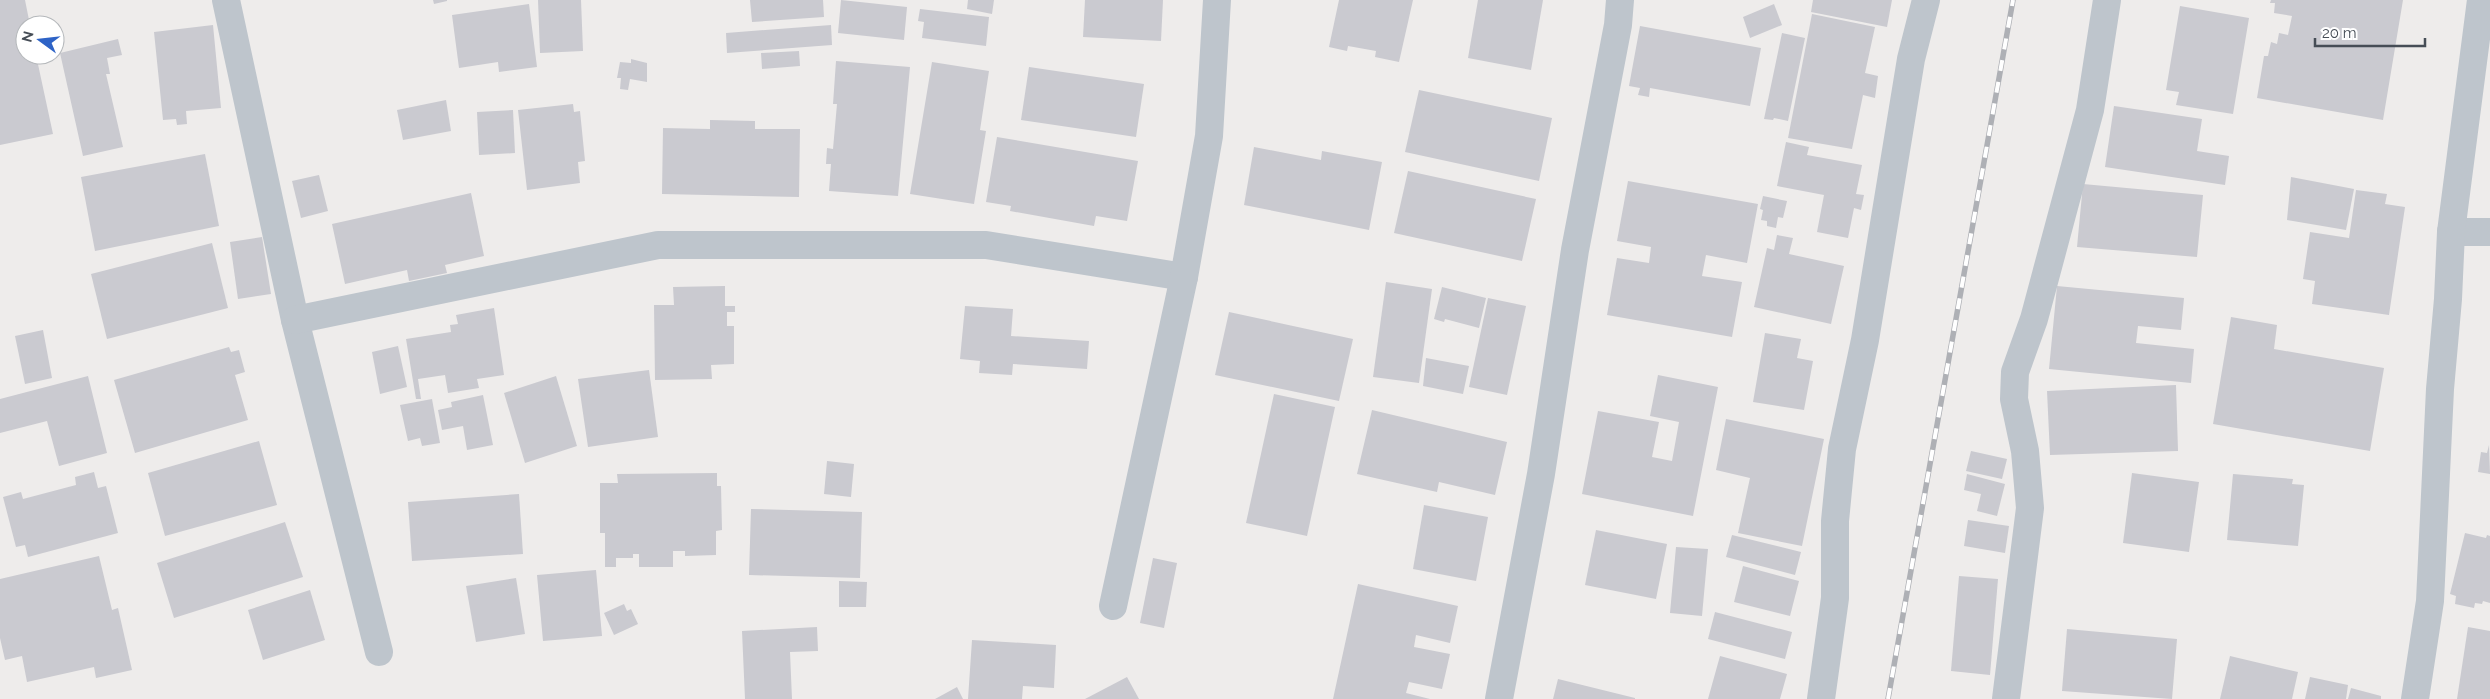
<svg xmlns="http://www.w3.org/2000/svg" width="2490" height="699" font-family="Raleway,sans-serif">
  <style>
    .building { fill: #cacad0 }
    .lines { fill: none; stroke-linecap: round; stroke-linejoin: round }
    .minor { stroke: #bec5cc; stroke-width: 28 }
    .rail-casing { stroke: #aeb0b5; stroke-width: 5.5 }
    .rail { stroke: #fff; stroke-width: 4; stroke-dasharray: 11; stroke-linecap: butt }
  </style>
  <rect width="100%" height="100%" fill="#eeeceb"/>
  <g class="building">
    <polygon points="0,0 25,0 30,25 25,25 25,55 36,55 53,134 0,145"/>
    <polygon points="433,0 447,0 447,1 434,4"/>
    <polygon points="538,0 581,0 583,51 540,53"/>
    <polygon points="750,0 823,0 824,17 752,22"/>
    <polygon points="841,0 907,7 904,40 838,33"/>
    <polygon points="968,0 994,0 992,14 967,9"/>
    <polygon points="1085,0 1163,0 1161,41 1083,37"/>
    <polygon points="1339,0 1413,0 1399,62 1375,57 1376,51 1348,46 1347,51 1329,47"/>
    <polygon points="1478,0 1543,0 1531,70 1468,58"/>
    <polygon points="1813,0 1892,0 1887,27 1811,12"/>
    <polygon points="2271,0 2403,0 2383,120 2257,98 2264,56 2268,56 2271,42 2277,44 2279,33 2288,35 2292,16 2274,13 2275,3 2270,3"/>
    <polygon points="529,4 537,67 499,72 498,62 459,68 452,15"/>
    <polygon points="1774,4 1782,25 1750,38 1743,17"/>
    <polygon points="2180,6 2249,18 2233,114 2176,105 2179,92 2166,90"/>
    <polygon points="920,9 989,17 986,46 922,38 924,22 918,21"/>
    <polygon points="1812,14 1875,27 1865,73 1878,76 1875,98 1863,95 1852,149 1788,138"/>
    <polygon points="213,25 221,108 186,111 187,124 177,125 176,119 163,120 154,32"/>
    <polygon points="831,25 832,45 727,53 726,33"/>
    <polygon points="1640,26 1761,48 1750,106 1650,88 1649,97 1638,95 1640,88 1629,86"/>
    <polygon points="1782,33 1805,38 1788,121 1774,118 1773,120 1764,119"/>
    <polygon points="118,39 122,55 107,58 110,74 106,74 123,147 83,156 60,53"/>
    <polygon points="799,51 800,66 762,69 761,53"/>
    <polygon points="631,59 647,63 647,82 630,79 628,90 620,89 621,78 617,78 620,62 631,63"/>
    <polygon points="836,61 910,67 898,196 829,191 831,164 826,164 827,148 833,149 837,104 833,104"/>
    <polygon points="932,62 989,71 980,130 986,131 974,204 910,194"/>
    <polygon points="1029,67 1144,84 1136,137 1021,120"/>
    <polygon points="1419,90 1552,118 1539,181 1405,152"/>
    <polygon points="446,100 451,131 403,140 397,110"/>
    <polygon points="573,104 574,112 580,111 585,161 578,162 580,183 527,190 518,110"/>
    <polygon points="2114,106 2202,119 2197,151 2229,156 2225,185 2105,167"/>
    <polygon points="513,110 515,153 479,155 477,112"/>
    <polygon points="710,120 755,121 755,129 800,129 799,197 662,194 663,128 710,129"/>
    <polygon points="997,137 1138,161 1127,221 1096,216 1094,226 1010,211 1011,206 986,202"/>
    <polygon points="1786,142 1809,147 1807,155 1862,165 1856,194 1864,195 1861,210 1854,208 1848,238 1817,232 1824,195 1777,186"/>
    <polygon points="1254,147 1321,160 1322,151 1382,162 1369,230 1244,205"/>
    <polygon points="205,154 219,226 95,251 81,177"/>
    <polygon points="1408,171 1536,199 1522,261 1394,233"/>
    <polygon points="319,175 328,211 301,218 292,181"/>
    <polygon points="2291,177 2354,189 2346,230 2287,220"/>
    <polygon points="1628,181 1758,204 1747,263 1706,255 1702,276 1742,282 1732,337 1607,315 1617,258 1649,263 1651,247 1617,241"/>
    <polygon points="2083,184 2203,195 2197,257 2077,247"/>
    <polygon points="2356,190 2387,194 2385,204 2405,207 2389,315 2312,304 2315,281 2303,279 2310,232 2349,238"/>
    <polygon points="471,193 484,256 445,265 447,273 409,281 407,270 345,284 332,224"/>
    <polygon points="1763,196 1787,201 1783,218 1778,217 1776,228 1767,226 1767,221 1761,220 1763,210 1760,209"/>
    <polygon points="1777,235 1793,238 1789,254 1844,266 1831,324 1754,307 1767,248 1774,250"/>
    <polygon points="262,237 271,294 238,299 230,242"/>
    <polygon points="212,243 228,308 107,339 91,274"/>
    <polygon points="1386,282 1432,289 1419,383 1373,377"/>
    <polygon points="725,286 725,306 735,306 735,312 727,312 727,326 734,326 734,364 711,365 712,379 655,380 654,305 674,305 673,287"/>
    <polygon points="2057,286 2184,298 2181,330 2138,326 2136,343 2194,349 2191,383 2049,369"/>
    <polygon points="1442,287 1486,298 1479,328 1445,319 1444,322 1434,319"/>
    <polygon points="1488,298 1526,306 1507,395 1469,387"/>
    <polygon points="965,306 1013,309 1011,336 1089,341 1087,369 1013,364 1012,375 979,373 980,361 960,359"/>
    <polygon points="494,308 504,375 477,379 479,388 448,393 445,375 418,379 421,399 416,399 406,339 451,332 450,325 458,324 456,315"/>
    <polygon points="1229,312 1353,339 1339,401 1215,375"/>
    <polygon points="2231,317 2277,325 2274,349 2384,368 2370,451 2213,424"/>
    <polygon points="43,330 52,378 25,384 15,336"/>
    <polygon points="1765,333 1801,339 1797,358 1813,361 1804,410 1753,402"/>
    <polygon points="398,346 407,387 380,394 372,352"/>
    <polygon points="229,347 231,352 239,350 245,372 235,375 248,420 135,453 114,380"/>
    <polygon points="1426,358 1469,366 1463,394 1423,386"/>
    <polygon points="649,370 658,437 588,447 578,379"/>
    <polygon points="1658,375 1718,387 1693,516 1582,494 1598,411 1659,422 1652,457 1672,461 1679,422 1650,416"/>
    <polygon points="88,376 107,453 59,466 47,421 0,433 0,399"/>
    <polygon points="556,376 577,446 525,463 504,393"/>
    <polygon points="2176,385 2178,451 2050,455 2047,391"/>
    <polygon points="1274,394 1335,407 1307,536 1246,523"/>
    <polygon points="483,395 493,445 467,450 463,426 442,430 438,410 452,407 451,402"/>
    <polygon points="432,399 440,443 422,446 420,438 408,441 400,405"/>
    <polygon points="1372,410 1507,442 1495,495 1439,482 1437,492 1357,474"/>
    <polygon points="1726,419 1824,439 1802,546 1738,533 1750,478 1716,470"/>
    <polygon points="259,441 277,505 165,536 148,473"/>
    <polygon points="2489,445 2490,474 2478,472 2481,452 2487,453"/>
    <polygon points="1971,451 2007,459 2002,479 1966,471"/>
    <polygon points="827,461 854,464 851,497 824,494"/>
    <polygon points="94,472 98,488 106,486 118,533 28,557 25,545 16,547 3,497 21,492 23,499 76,485 75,477"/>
    <polygon points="717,473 717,486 721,486 722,530 716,531 716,555 685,556 685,551 673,551 673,567 639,567 639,554 633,554 633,558 616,558 616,567 605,567 605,533 600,533 600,483 618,483 617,474"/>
    <polygon points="2132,473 2199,482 2189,552 2123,543"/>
    <polygon points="1967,474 2005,484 1997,516 1977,511 1981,494 1964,490"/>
    <polygon points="2233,474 2293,479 2292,484 2304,485 2298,546 2227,540"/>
    <polygon points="519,494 523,554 412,561 408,502"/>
    <polygon points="1424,505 1488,517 1476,581 1413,569"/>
    <polygon points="751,509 862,512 860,578 749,575"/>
    <polygon points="1968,520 2009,526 2005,553 1964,546"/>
    <polygon points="285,522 303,577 174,618 157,563"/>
    <polygon points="1596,530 1667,544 1656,599 1585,585"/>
    <polygon points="2465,533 2486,538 2487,535 2490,536 2490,603 2483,601 2482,604 2475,603 2474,608 2455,604 2456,596 2450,594"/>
    <polygon points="1732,535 1801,552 1795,575 1726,557"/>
    <polygon points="1676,547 1708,549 1702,616 1670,613"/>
    <polygon points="99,556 112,610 118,608 132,670 96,678 94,667 27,682 22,656 5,660 0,638 0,579"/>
    <polygon points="1153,558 1177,563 1164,628 1140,623"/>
    <polygon points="1743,566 1799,581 1790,616 1734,602"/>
    <polygon points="596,570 602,636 543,641 537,575"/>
    <polygon points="1959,576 1998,579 1990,675 1951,671"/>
    <polygon points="516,578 525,634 476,642 466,586"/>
    <polygon points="839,581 867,582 866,607 839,607"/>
    <polygon points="1358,584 1458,606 1450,643 1416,635 1414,647 1450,654 1442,689 1409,682 1406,693 1430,699 1333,699"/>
    <polygon points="310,590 325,640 263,660 248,610"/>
    <polygon points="624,604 627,611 631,609 638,624 614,635 604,613"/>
    <polygon points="1715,612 1792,632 1785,659 1708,639"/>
    <polygon points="817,627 818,651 790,652 792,699 745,699 742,631"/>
    <polygon points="2468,627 2490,631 2490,699 2457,699"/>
    <polygon points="2067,629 2177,639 2172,699 2062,691"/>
    <polygon points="972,640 1056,645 1054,688 1023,686 1022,699 968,699"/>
    <polygon points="1720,656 1787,674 1780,699 1708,699"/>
    <polygon points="2230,656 2298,672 2292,699 2220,699"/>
    <polygon points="1127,677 1139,699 1085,699"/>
    <polygon points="2310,677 2348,685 2346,699 2305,699"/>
    <polygon points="1558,679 1635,698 1635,699 1553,699"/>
    <polygon points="957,687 963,699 935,699"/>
    <polygon points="2351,688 2381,696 2381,699 2348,699"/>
  </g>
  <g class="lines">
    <g class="minor">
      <polyline points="226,0 295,320 379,652"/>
      <polyline points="2451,232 2490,232"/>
      <polyline points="295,320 658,245 986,245 1184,277"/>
      <polyline points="1113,606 1184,277 1209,136 1217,0"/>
      <polyline points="1499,699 1541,474 1575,250 1618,25 1620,0"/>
      <polyline points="1821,699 1835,598 1835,521 1842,449 1865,340 1911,59 1926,0"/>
      <polyline points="2006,699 2030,508 2025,451 2014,399 2015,372 2034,319 2090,110 2107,0"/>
      <polyline points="2415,699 2430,601 2440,389 2448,299 2451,232 2481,0"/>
    </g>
    <g class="rail-casing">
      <polyline id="rail" points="1888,699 2013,0"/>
    </g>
    <use href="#rail" class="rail"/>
  </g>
  <g transform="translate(40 40) rotate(285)"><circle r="24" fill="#ffffff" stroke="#b5b8bb"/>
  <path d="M0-4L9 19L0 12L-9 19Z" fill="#2e63c6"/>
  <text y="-8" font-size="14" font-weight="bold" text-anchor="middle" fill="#464d56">N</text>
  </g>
  <path d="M2315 38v8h110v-8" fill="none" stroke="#464d56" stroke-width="2.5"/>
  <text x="2322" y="38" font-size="15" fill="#464d56" stroke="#ffffff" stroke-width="4" paint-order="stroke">20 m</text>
</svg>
